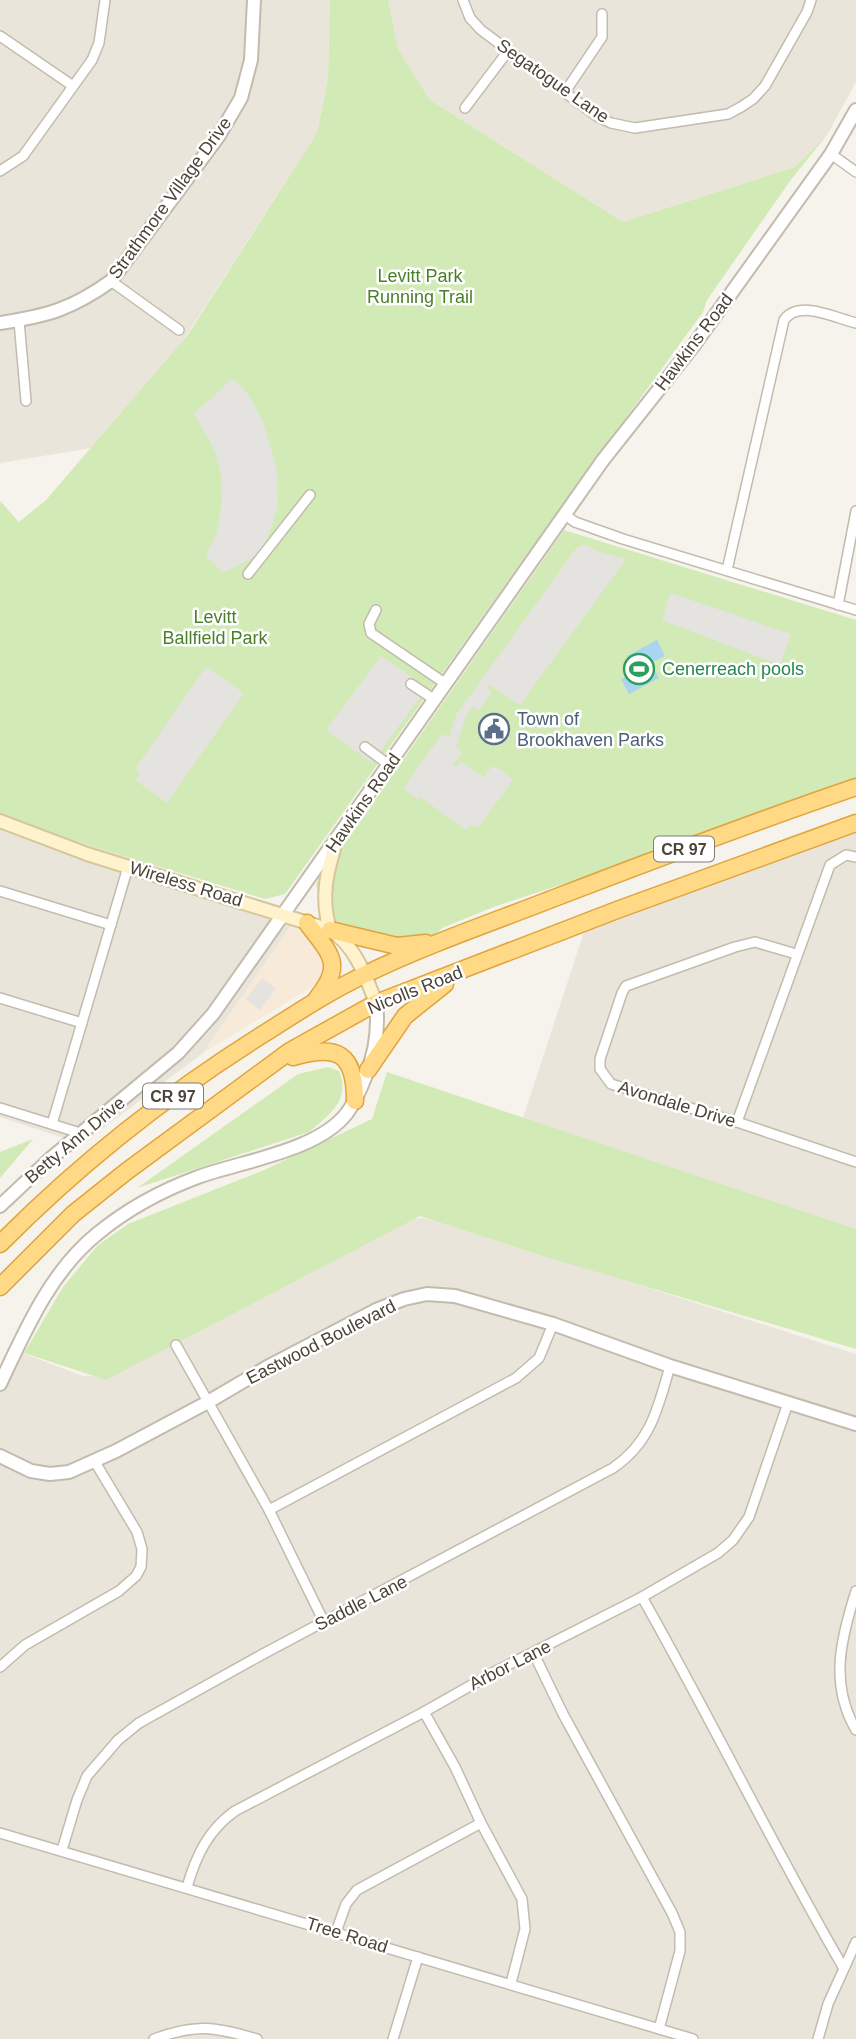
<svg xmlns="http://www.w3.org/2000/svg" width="856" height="2039" font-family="Helvetica,sans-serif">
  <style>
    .residential { fill: #eae5da }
    .commercial { fill: #f7ead8 }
    .green { fill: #d2eab5 }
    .parking { fill: #e5e3e0 }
    .water { fill: #a9d4f2 }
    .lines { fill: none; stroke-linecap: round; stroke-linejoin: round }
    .minor-casing { stroke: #c2bbae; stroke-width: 12 }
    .tertiary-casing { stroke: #c2bbae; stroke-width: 16 }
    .secondary-casing { stroke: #d6c79b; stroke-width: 16 }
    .trunk-casing { stroke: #e0a43c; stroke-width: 19 }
    .minor { stroke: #fff; stroke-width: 9 }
    .tertiary { stroke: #fff; stroke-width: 12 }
    .secondary { stroke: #fff3cd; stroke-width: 12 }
    .trunk { stroke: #ffd985; stroke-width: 16 }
    .labels { text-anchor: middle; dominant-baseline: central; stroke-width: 5; stroke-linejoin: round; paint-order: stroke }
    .shield { fill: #fff; stroke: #817c74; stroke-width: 2 }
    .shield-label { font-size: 16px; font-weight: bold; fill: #4b4439 }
    .street-label { font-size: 18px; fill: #4b4439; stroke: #fff }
    .park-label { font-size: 18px; fill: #4a7f2a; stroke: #fff }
    .leisure-label { font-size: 18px; fill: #27864d; stroke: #fff; text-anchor: start }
    .service-label { font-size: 18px; fill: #4e5e75; stroke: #fff; text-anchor: start }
  </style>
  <rect width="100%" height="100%" fill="#f6f3ec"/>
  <g class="residential">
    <polygon points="0,0 330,0 328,77 317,133 186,336 110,445 0,463"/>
    <polygon points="388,0 856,0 856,82 827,135 795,167 623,222 430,100 398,49"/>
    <polygon points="0,818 139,860 299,914 203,1053 82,1144 0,1117"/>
    <polygon points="856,829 856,1232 521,1124 584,932"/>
    <polygon points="423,1218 445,1223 856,1354 856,2039 0,2039 0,1385 17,1351 83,1376 114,1375 402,1220"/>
  </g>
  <polygon class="commercial" points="295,920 306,924 330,976 203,1053"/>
  <g class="green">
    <polygon points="330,0 388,0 398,49 430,100 623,222 795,167 827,135 790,181 707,300 703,312 525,557 285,894 265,899 0,818 0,501 19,522 46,500 187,336 317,133 328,78"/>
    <polygon points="564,530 856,620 856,778 616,867 496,906 442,928 435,935 415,941 360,936 327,921 321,909 316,884"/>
    <path d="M328,1067L339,1071C351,1100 330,1114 309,1132L137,1188L298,1074Z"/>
    <polygon points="387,1072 856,1229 856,1349 553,1259 420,1216 106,1380 24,1353 63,1287 97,1246 128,1224 264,1170 372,1119"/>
    <polygon points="33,1139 0,1178 0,1152"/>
  </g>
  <g class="parking">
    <polygon points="231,380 236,381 247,393 263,421 277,470 278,507 262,553 223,573 206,556 217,531 222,501 221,475 215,451 194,414"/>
    <polygon points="581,545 588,545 597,551 626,559 520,705 489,685 487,688 492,692 478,711 473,707 466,716 456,747 462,752 453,765 456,767 461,761 484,777 492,766 498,769 499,768 513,780 478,828 471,824 466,830 420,797 417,799 403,788 442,734 449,738 456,715 574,551"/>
    <polygon points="670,593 791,634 780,665 662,620"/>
    <polygon points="381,656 427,688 372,763 326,730"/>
    <polygon points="206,667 244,693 167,803 135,780 140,773 135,769"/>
    <polygon points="262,978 276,989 260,1010 246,999"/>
  </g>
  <polygon class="water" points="657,640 665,656 651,663 659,678 629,694 621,679 635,672 627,656"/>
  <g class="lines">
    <g class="minor-casing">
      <g id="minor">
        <polyline points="463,0 470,18 481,30 598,117 611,123 635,128 728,114 741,107 753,99 765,86 807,12 811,0"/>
        <polyline points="0,36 73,86"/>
        <polyline points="565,92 602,37 602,14"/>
        <polyline points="465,108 508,51"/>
        <polyline points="831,154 856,172"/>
        <polyline points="0,171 23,156 92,60 99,43 105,0"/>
        <polyline points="111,281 179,330"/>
        <polyline points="19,321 26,401"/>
        <polyline points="565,515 575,522 623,539 856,610"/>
        <path d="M727,570L784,320C799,299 835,318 856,323"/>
        <polyline points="248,574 310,495"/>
        <polyline points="838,605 856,511"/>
        <polyline points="376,610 369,624 371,633 446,684"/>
        <polyline points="411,684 435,700"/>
        <polyline points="365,747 389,765"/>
        <polyline points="0,891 111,925"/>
        <polyline points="796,954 755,942 735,947 626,986 622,993 600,1059 600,1069 611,1084 737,1122 856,1162"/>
        <polyline points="0,998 82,1023"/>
        <polyline points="0,1108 80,1133"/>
        <polyline points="737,1122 830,865 846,855 856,857"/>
        <polyline points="52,1124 128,867"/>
        <polyline points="176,1345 269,1510 324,1622"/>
        <polyline points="269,1510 516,1378 539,1358 553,1324"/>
        <path d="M856,1591C841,1638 829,1684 856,1730"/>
        <path d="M642,1597C711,1719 773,1846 843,1967"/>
        <polyline points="534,1654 563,1714 672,1913 680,1932 680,1951 659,2029"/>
        <polyline points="0,1667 25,1645 119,1591 136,1576 141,1567 142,1549 137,1532 95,1462"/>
        <polyline points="424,1712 455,1767 481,1823 522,1899 525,1929 511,1983"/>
        <polyline points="0,1833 693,2039"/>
        <path d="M62,1850L77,1800L87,1776L118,1740L139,1723L263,1654L613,1468C651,1442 658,1408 670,1366"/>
        <path d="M187,1887C196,1856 208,1830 235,1811L424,1712L498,1670L642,1597L718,1553L733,1540L749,1517L788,1403"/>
        <polyline points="336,1932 346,1904 357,1890 481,1823"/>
        <path d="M154,2039C197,2023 214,2027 257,2039"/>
        <polyline points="393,2039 418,1957"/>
        <polyline points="818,2039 828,2004 856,1942"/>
      </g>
    </g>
    <g class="tertiary-casing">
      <g id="tertiary">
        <path d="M0,323C47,316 72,309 111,281L218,137L241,98L251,60L254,0"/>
        <polyline points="0,1206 50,1159 178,1053 213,1014 603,460 694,345 831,154 856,110"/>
        <path d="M0,1384C25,1331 50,1272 97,1234C126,1210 163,1190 198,1177C242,1161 318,1151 347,1113C355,1102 361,1088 366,1075C376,1051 379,1029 376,1003"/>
        <polyline points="0,1456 31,1471 50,1474 69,1472 116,1451 208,1402 269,1366 376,1310 404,1299 427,1294 455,1296 553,1324 670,1366 856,1424"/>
      </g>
    </g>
    <g class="secondary-casing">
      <g id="secondary">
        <path d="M0,821L87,854L330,930C355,945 366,977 376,1003"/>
        <path d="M330,930C320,897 327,871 337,839"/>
      </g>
    </g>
    <g class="trunk-casing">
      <g id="trunk">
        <path d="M307,923C330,954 345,964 317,998"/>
        <polyline points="330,930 397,946 426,943"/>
        <path d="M293,1057C338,1044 355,1053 355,1101"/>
        <polyline points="368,1070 405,1016 445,984"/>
        <path d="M0,1244C79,1164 169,1093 265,1033C298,1012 330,991 366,974C428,944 493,922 557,897C656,859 756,821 856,787"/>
        <polyline points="0,1287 73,1214 127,1171 290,1051 376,1003 617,910 856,823"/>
      </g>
    </g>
    <use href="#minor" class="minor"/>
    <use href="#tertiary" class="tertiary"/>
    <use href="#secondary" class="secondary"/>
    <use href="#trunk" class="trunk"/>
  </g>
  <defs>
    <g id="stadium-ring" transform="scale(1.575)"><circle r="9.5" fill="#fff" stroke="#2e9e5b" stroke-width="1.5"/><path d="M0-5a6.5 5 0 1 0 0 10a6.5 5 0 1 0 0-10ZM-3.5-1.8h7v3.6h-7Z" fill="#2e9e5b"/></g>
    <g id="civic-ring" transform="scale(1.575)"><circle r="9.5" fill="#fff" stroke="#5c6f8a" stroke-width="1.5"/><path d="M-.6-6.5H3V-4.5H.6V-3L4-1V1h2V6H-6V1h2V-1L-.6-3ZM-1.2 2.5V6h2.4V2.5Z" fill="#5c6f8a"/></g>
  </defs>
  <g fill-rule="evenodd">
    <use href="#stadium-ring" x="639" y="669"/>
    <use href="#civic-ring" x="494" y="729"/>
  </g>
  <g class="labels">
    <g class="shield">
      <rect x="654" y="836.5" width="60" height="25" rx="5"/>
      <rect x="143" y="1083.5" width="60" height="25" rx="5"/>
    </g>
    <g class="shield-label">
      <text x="684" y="849">CR 97</text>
      <text x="173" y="1096">CR 97</text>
    </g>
    <g class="street-label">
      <text transform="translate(553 81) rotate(35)">Segatogue Lane</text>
      <text transform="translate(170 198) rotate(-54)">Strathmore Village Drive</text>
      <text transform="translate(694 342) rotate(-53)">Hawkins Road</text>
      <text transform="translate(363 803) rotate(-55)">Hawkins Road</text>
      <text transform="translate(186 884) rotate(17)">Wireless Road</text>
      <text transform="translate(415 990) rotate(-22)">Nicolls Road</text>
      <text transform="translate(677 1104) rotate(17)">Avondale Drive</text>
      <text transform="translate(75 1140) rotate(-40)">Betty Ann Drive</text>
      <text transform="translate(321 1342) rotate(-27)">Eastwood Boulevard</text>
      <text transform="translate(361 1603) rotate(-27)">Saddle Lane</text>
      <text transform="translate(510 1665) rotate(-27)">Arbor Lane</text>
      <text transform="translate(347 1935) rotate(17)">Tree Road</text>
    </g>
    <g class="park-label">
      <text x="420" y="276">Levitt Park<tspan x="420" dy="21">Running Trail</tspan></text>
      <text x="215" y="617">Levitt<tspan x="215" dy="21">Ballfield Park</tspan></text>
    </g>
    <g class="leisure-label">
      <text x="662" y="669">Cenerreach pools</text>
    </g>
    <g class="service-label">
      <text x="517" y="719">Town of<tspan x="517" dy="21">Brookhaven Parks</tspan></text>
    </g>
  </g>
</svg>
